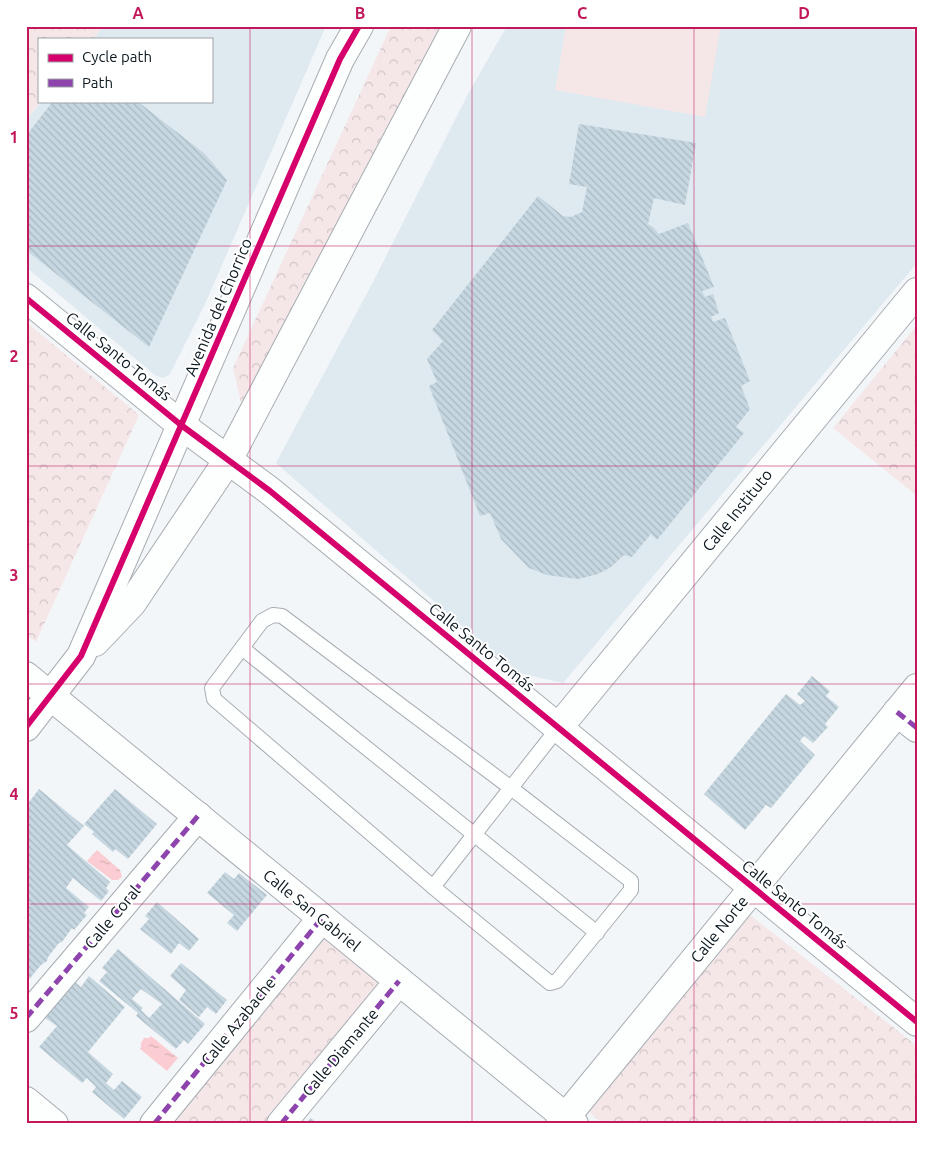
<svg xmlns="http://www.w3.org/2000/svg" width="943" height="1150" font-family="Ubuntu,sans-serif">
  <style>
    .built { fill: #dee9f0 }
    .grass { fill: #f5e7e8 }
    .park { fill: url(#park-crowns) }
    .water { fill: url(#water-ripples) }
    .building { fill: url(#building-back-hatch); fill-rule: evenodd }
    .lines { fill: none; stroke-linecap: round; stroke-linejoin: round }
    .lane-casing { stroke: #a6adb3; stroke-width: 16 }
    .street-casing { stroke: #a6adb3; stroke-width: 30 }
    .lane { stroke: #fdfefe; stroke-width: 14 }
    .street { stroke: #fdfefe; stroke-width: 28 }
    .quiet { stroke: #8e44ad; stroke-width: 5; stroke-dasharray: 10 5; stroke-linecap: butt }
    .cycleway-casing { stroke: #fff; stroke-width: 9 }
    .cycleway { stroke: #d6006c; stroke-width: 6 }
    .grid { fill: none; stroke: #c2185b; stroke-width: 1; stroke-opacity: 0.55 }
    .labels { text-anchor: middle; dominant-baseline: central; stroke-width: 4; stroke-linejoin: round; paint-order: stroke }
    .street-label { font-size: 16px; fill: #0b1820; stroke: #fff }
    .neatline { fill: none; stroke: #c2185b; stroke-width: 2 }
    .grid-label { font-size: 16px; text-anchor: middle; font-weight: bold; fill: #c2185b }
  </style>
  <defs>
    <pattern id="park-crowns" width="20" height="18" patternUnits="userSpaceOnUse" patternTransform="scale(1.25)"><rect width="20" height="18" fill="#f5e7e8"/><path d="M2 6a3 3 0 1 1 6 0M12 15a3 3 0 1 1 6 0" fill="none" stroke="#d1c5c7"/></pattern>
    <pattern id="water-ripples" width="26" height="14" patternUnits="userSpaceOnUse" patternTransform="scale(1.25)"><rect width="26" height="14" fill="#fbcdd2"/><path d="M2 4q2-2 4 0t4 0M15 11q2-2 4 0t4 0" fill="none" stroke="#d6afb4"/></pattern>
    <pattern id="building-back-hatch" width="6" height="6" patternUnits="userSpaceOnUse" patternTransform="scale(1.25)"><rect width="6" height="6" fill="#c6d7e1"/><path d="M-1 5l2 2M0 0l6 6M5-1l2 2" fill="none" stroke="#a9b8c1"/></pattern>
  </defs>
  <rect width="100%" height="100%" fill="#f3f6f9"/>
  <g class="built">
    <polygon points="103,26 326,26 205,304 170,374 163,378 155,375 26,267 26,120 42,101 211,101 211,39 93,39"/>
    <polygon points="507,26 907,26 917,34 917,263 563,683 515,672 276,463 373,282 468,94"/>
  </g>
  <polygon class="grass" points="566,26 721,26 705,117 555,90"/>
  <g class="park">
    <polygon points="26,26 103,26 93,39 39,39 39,101 41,101 26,120"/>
    <polygon points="391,26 446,26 243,411 233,368"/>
    <polygon points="26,322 139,415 36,642 26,634"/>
    <polygon points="917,325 917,496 833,428"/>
    <polygon points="750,915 917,1046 917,1124 603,1124 587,1110"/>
    <polygon points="322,937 386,988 274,1124 169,1124"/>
  </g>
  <g class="water">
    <polygon points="97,850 120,870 122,877 118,880 112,880 87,861"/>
    <polygon points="151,1036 178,1058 167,1071 140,1049 141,1047 141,1043 144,1038 149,1038"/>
  </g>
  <g class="building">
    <polygon points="53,101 137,101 205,154 227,180 149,347 26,250 26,136"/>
    <polygon points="579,124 696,143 685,205 654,198 648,224 653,227 659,234 688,223 714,287 702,291 705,297 713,294 719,313 711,317 713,322 725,318 750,381 741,386 750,409 736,427 744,433 657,540 651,534 632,557 624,555 611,567 598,574 578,579 547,575 529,568 501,539 490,513 480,516 429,386 437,382 427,359 443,341 432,330 538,196 563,216 571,217 582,212 587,187 569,184"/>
    <polygon points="812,676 830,691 826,696 839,707 825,724 828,727 813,743 804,736 800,741 815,755 771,808 766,805 745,830 704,794 786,694 800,705 805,701 797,694"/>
    <polygon points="39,789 84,826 67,845 110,882 106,888 109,891 101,901 73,878 66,888 89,907 84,913 87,915 74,930 72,928 62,942 59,943 48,957 47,961 41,965 26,983 26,909 31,904 26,900 26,806"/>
    <polygon points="115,789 157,824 128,859 115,849 113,852 92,834 94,832 84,824"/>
    <polygon points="225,872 234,879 239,873 267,895 237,931 227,923 234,915 207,893"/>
    <polygon points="157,902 199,939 189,951 179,943 171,954 140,929 149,919 145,916"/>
    <path d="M118,949L205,1024L188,1044L184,1040L176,1049L136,1016L138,1013L99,981L107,972L102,968ZM141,989L162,1004L149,1018L141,1010L143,1008L132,999Z"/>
    <polygon points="181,963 227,1000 216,1014 207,1007 199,1017 179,1000 186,990 170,976"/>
    <polygon points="89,976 125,1007 88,1052 113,1074 106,1083 114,1090 122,1081 142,1097 124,1119 92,1092 96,1087 87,1078 82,1083 39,1047 57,1026 45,1018 75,982 81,987"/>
    <polygon points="311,1118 318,1124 300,1124 301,1122 308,1121"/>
  </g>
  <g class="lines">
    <g class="lane-casing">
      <g id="lane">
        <polygon points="273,615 282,616 511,788 631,881 631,890 557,981 550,983 433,887 214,699 212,688 262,621"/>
        <polyline points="242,648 597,933"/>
        <polyline points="433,887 558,728"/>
      </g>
    </g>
    <g class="street-casing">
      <g id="street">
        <polyline points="26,298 181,425 270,491 917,1022"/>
        <polyline points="95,642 132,603 228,460 457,26"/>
        <polyline points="26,676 574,1124"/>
        <polyline points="897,712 917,728"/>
        <polyline points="26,727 81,656 340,59 359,26"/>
        <polyline points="558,728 917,292"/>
        <polyline points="26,1018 198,816"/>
        <polyline points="26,1101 54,1124"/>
        <polyline points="154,1124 322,918"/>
        <polyline points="281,1124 399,981"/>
        <polyline points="560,1124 917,688"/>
      </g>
    </g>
    <use href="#lane" class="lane"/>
    <use href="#street" class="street"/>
    <g class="quiet">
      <polyline points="897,712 917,728"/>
      <polyline points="26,1018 198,816"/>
      <polyline points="154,1124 322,918"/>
      <polyline points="281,1124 399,981"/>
    </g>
    <g class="cycleway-casing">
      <g id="cycleway">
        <polyline points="26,298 181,425 270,491 917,1022"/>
        <polyline points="26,727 81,656 340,59 359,26"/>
      </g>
    </g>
    <use href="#cycleway" class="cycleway"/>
  </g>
  <path class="grid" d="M250,26V1124M472,26V1124M694,26V1124M26,246H917M26,466H917M26,684H917M26,904H917"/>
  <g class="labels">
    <g class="street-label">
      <text transform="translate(218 307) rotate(-67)">Avenida del Chorrico</text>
      <text transform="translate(119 356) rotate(39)">Calle Santo Tomás</text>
      <text transform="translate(737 510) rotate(-51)">Calle Instituto</text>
      <text transform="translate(482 647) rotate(39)">Calle Santo Tomás</text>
      <text transform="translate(795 904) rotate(39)">Calle Santo Tomás</text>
      <text transform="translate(312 910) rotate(39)">Calle San Gabriel</text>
      <text transform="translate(112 917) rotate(-50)">Calle Coral</text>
      <text transform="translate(719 929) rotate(-51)">Calle Norte</text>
      <text transform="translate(238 1021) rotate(-51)">Calle Azabache</text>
      <text transform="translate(340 1052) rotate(-50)">Calle Diamante</text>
    </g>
  </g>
  <rect width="943" height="1150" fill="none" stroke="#ffffff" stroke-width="55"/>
  <rect x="38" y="38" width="175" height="65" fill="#ffffff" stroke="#9da3a6"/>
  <rect x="48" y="54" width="25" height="8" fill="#d6006c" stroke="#9da3a6"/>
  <text x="82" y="62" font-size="15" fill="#0b1820">Cycle path</text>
  <rect x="48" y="79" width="25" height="8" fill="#8e44ad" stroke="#9da3a6"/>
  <text x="82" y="88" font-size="15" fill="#0b1820">Path</text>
  <rect x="28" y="28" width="888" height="1094" class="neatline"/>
  <g class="grid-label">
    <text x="138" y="19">A</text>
    <text x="360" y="19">B</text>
    <text x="582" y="19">C</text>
    <text x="804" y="19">D</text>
    <text x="14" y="143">1</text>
    <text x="14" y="362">2</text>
    <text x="14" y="581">3</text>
    <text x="14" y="800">4</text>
    <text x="14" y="1019">5</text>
  </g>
</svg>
